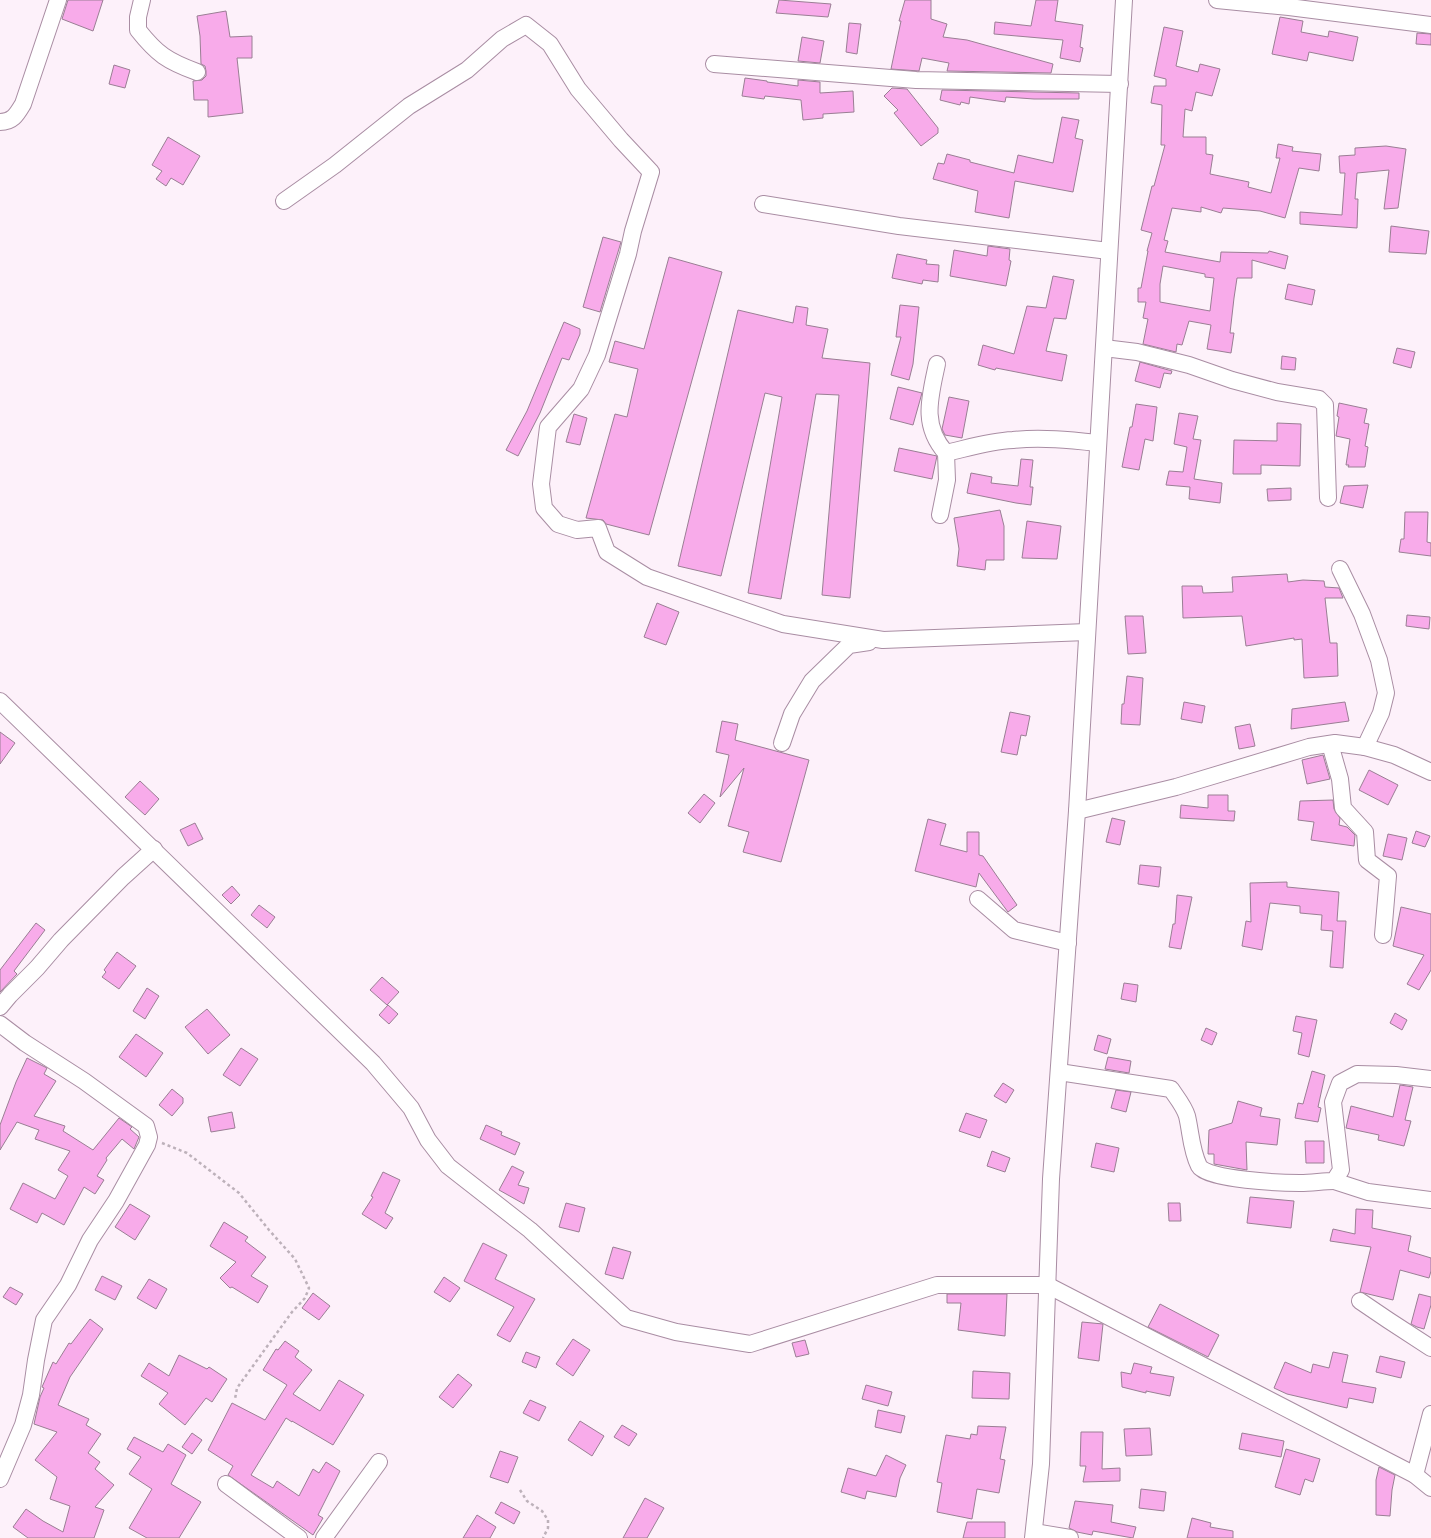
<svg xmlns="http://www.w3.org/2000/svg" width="1431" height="1538" font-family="'Space Grotesk',sans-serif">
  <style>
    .building { fill: #f8abea; stroke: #9a7e94; fill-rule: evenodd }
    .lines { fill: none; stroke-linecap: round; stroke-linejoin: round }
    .minor-casing { stroke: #a98da3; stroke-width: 18 }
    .path { stroke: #bdb1ba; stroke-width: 2.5; stroke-dasharray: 3 3; stroke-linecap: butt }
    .minor { stroke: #fff; stroke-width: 16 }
  </style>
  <rect width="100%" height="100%" fill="#fdf1fa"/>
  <g class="building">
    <polygon points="68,0 103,0 93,31 62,19"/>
    <polygon points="779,0 831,4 828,17 776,13"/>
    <polygon points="905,0 931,0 931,19 947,24 943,37 967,40 1053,64 1051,73 947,71 949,63 922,58 919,71 891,69 901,21 899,21"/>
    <polygon points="1036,0 1058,0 1055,21 1083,25 1080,47 1083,48 1080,62 1060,58 1063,40 994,34 995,22 1031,26"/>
    <polygon points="226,11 230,37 252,36 252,58 237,58 243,113 208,117 208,100 194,100 193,81 202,80 206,76 206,71 205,66 201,64 200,36 197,16"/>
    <polygon points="1280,17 1303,21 1301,32 1328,37 1329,31 1358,37 1353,61 1309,52 1307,61 1272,54"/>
    <polygon points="849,23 861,24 857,54 846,52"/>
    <path d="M1164,27L1183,31L1176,66L1198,72L1200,64L1220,69L1212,96L1196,92L1192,111L1185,109L1183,137H1206V154L1213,155L1210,174L1249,182L1248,187L1271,193L1280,158H1276L1278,144L1293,147L1292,151L1321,154L1319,171L1299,168L1285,218L1260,211L1223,208L1221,213L1201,207V212L1172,208L1164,240L1168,241L1165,252L1220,262L1221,252L1268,253L1269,251L1288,256L1285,269L1252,260V278H1237L1234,298L1230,333H1234L1231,353L1207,349L1211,325L1189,321L1182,345L1177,344L1176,352L1143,344L1148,319L1143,318L1146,302H1138V288H1141L1148,251H1147L1152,233L1141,230L1152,186H1154L1165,145H1161L1162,105L1151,103L1154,86H1166V79L1154,76ZM1163,266L1205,274V277L1214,278L1210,311L1160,302V284Z"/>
    <polygon points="1417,33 1431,34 1431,45 1416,44"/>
    <polygon points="802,37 824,41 820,63 798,61"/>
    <polygon points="114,65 130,70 125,88 109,84"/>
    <polygon points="745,78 767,81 767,82 798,86 798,80 820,82 820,93 853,91 854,112 823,114 823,118 803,120 801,100 765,96 764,99 742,96"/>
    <polygon points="892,88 907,89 938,128 938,133 921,146 894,113 898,110 884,96"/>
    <polygon points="942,90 1079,93 1079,99 1034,99 1006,97 1005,102 970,97 969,104 961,102 960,105 940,100"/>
    <polygon points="1062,117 1079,120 1075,138 1083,140 1073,192 1015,181 1009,218 975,212 978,191 933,179 938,163 944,164 947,154 970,160 970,162 1014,173 1018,155 1053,163"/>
    <polygon points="168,137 200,156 183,185 171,178 166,186 156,179 162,171 152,165"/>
    <polygon points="1386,146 1406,149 1398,208 1384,209 1389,170 1357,173 1355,199 1358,199 1357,228 1300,224 1300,212 1342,215 1345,173 1340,173 1339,156 1355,155 1355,148"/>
    <polygon points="1391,226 1429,231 1426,254 1389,252"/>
    <polygon points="603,237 621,242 600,312 583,307"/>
    <polygon points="988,246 1010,249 1009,260 1011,261 1006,286 950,276 954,250 987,256"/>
    <polygon points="897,254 927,260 926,264 939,265 938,282 923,280 922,284 892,278"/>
    <polygon points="669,257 722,272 649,535 606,524 603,520 586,518 615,414 627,417 638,369 609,362 615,341 644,349"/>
    <polygon points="1053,276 1074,280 1066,319 1054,318 1046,351 1067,355 1062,381 996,368 995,370 978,365 983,345 1014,354 1027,306 1046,308"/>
    <polygon points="1288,284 1315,290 1312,305 1285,299"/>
    <polygon points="900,305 919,307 913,364 909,380 891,375 901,337 896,337"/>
    <polygon points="796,306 808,308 806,325 828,329 822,358 870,363 850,598 822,595 839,395 816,394 781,599 748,593 782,397 765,393 721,576 678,566 738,310 793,323"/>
    <polygon points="564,322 580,329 580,334 569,360 562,358 540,413 518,456 506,450 527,411"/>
    <polygon points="1397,348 1415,352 1411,368 1393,363"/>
    <polygon points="1282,356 1296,358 1295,370 1281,369"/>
    <polygon points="1140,362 1172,371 1171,374 1164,373 1160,388 1135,381"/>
    <polygon points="898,387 922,393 913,425 890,419"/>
    <polygon points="949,397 969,401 962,438 945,435 942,429"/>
    <polygon points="1339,403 1367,409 1364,423 1369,424 1365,446 1368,447 1365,467 1348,467 1349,465 1346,465 1350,439 1336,436 1339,417 1337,416"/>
    <polygon points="1136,404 1157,407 1153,441 1145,439 1139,470 1122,467 1130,427 1132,427"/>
    <polygon points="1179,413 1198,416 1193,439 1201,440 1194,479 1222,483 1220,503 1189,499 1190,487 1166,485 1169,471 1183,472 1187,447 1174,444"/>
    <polygon points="574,414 587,418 580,445 566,442"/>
    <polygon points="1277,423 1301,424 1300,466 1261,465 1261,474 1233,474 1234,440 1277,441"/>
    <polygon points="899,448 937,456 932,479 894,471"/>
    <polygon points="1021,459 1033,460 1030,487 1033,487 1031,505 1016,503 967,493 971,473 992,477 991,483 1018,486"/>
    <polygon points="1368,485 1363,508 1340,503 1344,486"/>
    <polygon points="1291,488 1291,500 1268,501 1267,489"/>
    <polygon points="1000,510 1004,526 1004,560 986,560 985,570 957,566 959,549 954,518"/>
    <polygon points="1405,512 1428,512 1427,542 1431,543 1431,556 1399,552 1401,539 1404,539"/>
    <polygon points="1027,521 1061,526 1057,559 1022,558"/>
    <polygon points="1287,574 1288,582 1303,580 1324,581 1325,587 1339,588 1343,598 1325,598 1330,643 1337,643 1338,676 1304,678 1302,639 1294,640 1294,638 1246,646 1242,616 1183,618 1182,586 1202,586 1203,593 1233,592 1232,577"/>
    <polygon points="657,603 679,612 666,645 644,637"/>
    <polygon points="1407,615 1430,617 1429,629 1406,626"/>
    <polygon points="1125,616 1143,616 1146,653 1128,654"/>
    <polygon points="1127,676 1143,678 1140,725 1121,724 1122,704 1124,704"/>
    <polygon points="1184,702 1205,706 1202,723 1181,719"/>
    <polygon points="1345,702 1349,721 1291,729 1292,709"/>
    <polygon points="1010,712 1030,716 1026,736 1021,735 1017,755 1001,752"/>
    <polygon points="722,721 738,724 735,740 809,760 781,862 743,852 749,832 728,826 744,768 720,797 729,755 716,752"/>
    <polygon points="1250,724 1255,746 1239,749 1235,727"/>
    <polygon points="0,732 15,743 0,764"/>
    <polygon points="1323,755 1330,779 1307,784 1302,760"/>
    <polygon points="1369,770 1398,785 1388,805 1359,790"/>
    <polygon points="140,781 159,799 145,815 125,797"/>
    <polygon points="704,794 715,803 700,823 688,813"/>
    <polygon points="1208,795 1228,795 1228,811 1235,811 1234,821 1180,818 1181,805 1208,808"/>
    <polygon points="1333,800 1334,809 1340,818 1339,825 1347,827 1355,835 1354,846 1311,840 1314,822 1298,820 1300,801"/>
    <polygon points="1112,818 1125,821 1120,845 1106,842"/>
    <polygon points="928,819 946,824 940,845 967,852 967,832 979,832 979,855 983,856 1017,905 1008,912 979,873 976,887 915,871"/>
    <polygon points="195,823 203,839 188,846 180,830"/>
    <polygon points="1416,831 1430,836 1425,847 1412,843"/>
    <polygon points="1388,834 1407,838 1402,860 1383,856"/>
    <polygon points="1140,865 1161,867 1159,887 1138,884"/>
    <polygon points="1287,882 1287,887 1339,892 1337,921 1346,921 1343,968 1330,967 1333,931 1321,930 1322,915 1300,913 1300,906 1270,903 1262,950 1242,946 1246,921 1251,922 1250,883"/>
    <polygon points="232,886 240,895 231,904 222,895"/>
    <polygon points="1177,895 1192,897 1181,949 1169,947 1173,924 1175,924"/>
    <polygon points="259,905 275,917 267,928 251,915"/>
    <polygon points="1401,907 1431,914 1431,970 1419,990 1407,984 1424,955 1393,946"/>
    <polygon points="36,923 45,930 14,971 17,974 0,992 0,970"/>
    <polygon points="117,952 136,966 119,989 102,977 106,972 104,970"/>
    <polygon points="382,977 399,992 387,1005 370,990"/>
    <polygon points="1124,983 1138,985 1136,1002 1121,999"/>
    <polygon points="147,988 159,996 145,1019 133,1011"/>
    <polygon points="388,1005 398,1014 389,1024 379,1015"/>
    <polygon points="207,1009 230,1035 208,1054 185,1027"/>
    <polygon points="1395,1013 1407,1020 1402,1030 1390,1023"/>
    <polygon points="1296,1016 1317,1020 1309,1057 1298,1054 1302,1033 1293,1031"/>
    <polygon points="1206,1028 1217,1033 1212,1045 1201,1040"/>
    <polygon points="136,1034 163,1053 146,1077 119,1057"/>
    <polygon points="1098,1035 1111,1039 1107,1054 1094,1050"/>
    <polygon points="241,1048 258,1059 240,1086 223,1075"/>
    <polygon points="1108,1057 1131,1061 1129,1073 1105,1069"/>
    <polygon points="27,1058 47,1068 44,1074 56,1081 34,1116 65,1126 63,1131 93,1150 119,1118 132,1127 130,1129 139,1137 134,1149 122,1139 106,1158 107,1160 97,1176 104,1180 95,1194 84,1187 64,1225 42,1213 37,1223 10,1209 23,1183 55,1199 68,1176 58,1170 70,1151 35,1139 39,1130 17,1122 0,1150 0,1125 16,1082"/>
    <polygon points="1312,1071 1325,1075 1318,1107 1321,1108 1318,1122 1295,1118 1298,1103 1303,1104"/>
    <polygon points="1003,1083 1014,1090 1006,1103 994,1096"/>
    <polygon points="1400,1085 1413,1087 1405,1120 1411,1121 1404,1146 1378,1140 1379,1135 1346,1128 1351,1106 1393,1117"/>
    <polygon points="172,1089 183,1098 183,1103 172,1116 159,1105"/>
    <polygon points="1116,1090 1131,1092 1126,1112 1111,1108"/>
    <polygon points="1238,1101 1262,1108 1260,1116 1280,1119 1277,1145 1246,1142 1247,1170 1214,1164 1214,1154 1208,1154 1209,1130 1232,1123"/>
    <polygon points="232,1112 235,1128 211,1132 208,1117"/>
    <polygon points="966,1113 987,1120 980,1138 959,1131"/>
    <polygon points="486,1125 502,1132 501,1135 520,1143 515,1155 480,1139"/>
    <polygon points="1305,1141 1324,1141 1324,1163 1306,1163"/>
    <polygon points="1096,1143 1119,1148 1114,1172 1091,1167"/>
    <polygon points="992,1151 1010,1158 1005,1172 987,1166"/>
    <polygon points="512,1166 524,1172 518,1185 529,1188 524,1204 499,1190"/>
    <polygon points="383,1172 400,1180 385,1213 393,1218 386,1229 362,1214 373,1197 371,1196"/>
    <polygon points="1250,1197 1294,1201 1291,1228 1247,1223"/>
    <polygon points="566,1203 585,1208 579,1232 559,1227"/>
    <polygon points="1168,1203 1180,1203 1181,1221 1169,1221"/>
    <polygon points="130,1204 150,1216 135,1240 115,1227"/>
    <polygon points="1356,1209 1373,1210 1372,1228 1411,1236 1408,1251 1431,1258 1431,1271 1429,1278 1400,1270 1393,1300 1360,1292 1371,1247 1330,1241 1333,1229 1355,1234"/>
    <polygon points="224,1222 248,1237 245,1241 266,1257 251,1276 268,1286 258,1303 232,1287 230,1288 220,1278 236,1262 210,1246"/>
    <polygon points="483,1243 507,1255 495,1279 535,1299 510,1342 497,1335 514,1307 464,1281"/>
    <polygon points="613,1247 631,1252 623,1279 605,1274"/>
    <polygon points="102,1276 122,1286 115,1300 95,1290"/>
    <polygon points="444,1277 460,1288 450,1302 434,1292"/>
    <polygon points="149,1279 167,1289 156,1309 137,1298"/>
    <polygon points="10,1287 23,1294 16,1305 3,1297"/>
    <polygon points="313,1293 330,1306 319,1320 302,1308"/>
    <polygon points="947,1294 1007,1294 1005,1336 958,1330 961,1303 947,1303"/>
    <polygon points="1419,1294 1431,1297 1431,1305 1424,1329 1417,1327 1411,1324"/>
    <polygon points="1160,1304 1219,1335 1208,1357 1148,1327"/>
    <polygon points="90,1319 103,1329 70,1377 58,1405 89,1419 86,1425 101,1434 88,1453 100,1462 95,1469 114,1485 95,1507 104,1510 94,1538 28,1538 13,1527 26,1509 43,1521 63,1532 70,1506 50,1499 57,1477 35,1460 57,1432 34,1424 40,1397 44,1388 42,1387 53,1362 56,1364 69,1343 71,1344"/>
    <polygon points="1082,1322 1103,1324 1099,1361 1078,1358"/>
    <polygon points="573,1339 590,1350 573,1376 556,1364"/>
    <polygon points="805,1340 809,1354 796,1357 792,1343"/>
    <polygon points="285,1341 299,1351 295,1357 312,1370 293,1394 320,1411 339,1380 364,1395 333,1445 292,1421 292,1422 286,1418 251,1475 273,1488 277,1481 299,1496 313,1469 319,1473 326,1462 340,1471 318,1515 323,1518 313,1535 228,1475 233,1466 208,1450 232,1403 265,1420 287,1385 263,1370 276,1349 278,1350"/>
    <polygon points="526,1352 540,1357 536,1368 522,1362"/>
    <polygon points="1333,1352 1348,1355 1342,1382 1376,1388 1373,1403 1349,1398 1347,1408 1287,1394 1274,1388 1285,1362 1311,1373 1313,1364 1329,1368"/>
    <polygon points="179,1355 207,1369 209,1367 227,1379 212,1402 206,1398 185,1425 159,1404 168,1393 141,1376 149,1363 169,1376"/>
    <polygon points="1380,1356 1405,1362 1401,1378 1376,1372"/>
    <polygon points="1134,1363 1152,1367 1150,1373 1174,1377 1170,1396 1146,1391 1146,1393 1122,1387 1121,1372 1131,1374"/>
    <polygon points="973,1371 1010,1373 1009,1399 972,1398"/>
    <polygon points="458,1374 472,1385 453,1408 439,1397"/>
    <polygon points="866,1385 892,1392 888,1406 862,1399"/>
    <polygon points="530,1400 546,1407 539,1421 523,1413"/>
    <polygon points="878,1410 905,1416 901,1433 875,1427"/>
    <polygon points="580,1421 604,1436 592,1456 568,1440"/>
    <polygon points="622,1425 637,1434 629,1446 614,1437"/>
    <polygon points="978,1426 1006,1427 1000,1459 1005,1460 999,1493 977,1489 972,1519 937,1512 942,1483 937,1482 946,1435 970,1439 971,1434 977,1435"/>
    <polygon points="1150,1428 1152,1455 1126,1456 1124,1429"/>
    <polygon points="1081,1432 1103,1432 1102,1469 1120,1468 1120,1481 1083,1482 1086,1466 1080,1466"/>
    <polygon points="192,1433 202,1440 192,1454 182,1447"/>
    <polygon points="1242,1433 1284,1441 1281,1457 1239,1449"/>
    <polygon points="134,1437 163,1452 168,1444 186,1455 171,1484 201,1502 179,1538 147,1538 129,1528 152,1489 129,1474 141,1457 127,1449"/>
    <polygon points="1286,1449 1320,1459 1313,1482 1305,1479 1300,1495 1275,1487"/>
    <polygon points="500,1451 518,1457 508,1483 490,1477"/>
    <polygon points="886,1455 906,1465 900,1478 896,1497 867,1491 865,1499 841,1492 848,1468 876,1476"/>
    <polygon points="1379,1467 1395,1475 1392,1490 1390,1516 1376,1515 1376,1480"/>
    <polygon points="1141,1489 1166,1492 1164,1511 1139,1508"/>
    <polygon points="645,1498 664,1508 647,1538 623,1538"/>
    <polygon points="1075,1501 1113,1505 1111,1522 1136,1527 1133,1538 1093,1531 1092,1535 1077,1532 1069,1528"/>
    <polygon points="501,1502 520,1512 514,1524 495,1513"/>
    <polygon points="477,1515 496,1527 490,1538 463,1538"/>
    <polygon points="1192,1518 1211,1523 1210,1527 1233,1531 1233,1538 1187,1538"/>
    <polygon points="967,1522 1005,1522 1005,1538 963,1538"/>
  </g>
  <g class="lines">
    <g class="minor-casing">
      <g id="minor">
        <path d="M142,0L138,17V30C157,54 167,61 197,72"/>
        <polyline points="1217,0 1289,7 1431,25"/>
        <polyline points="714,64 916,80 1120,84"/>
        <path d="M0,122C13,122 17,114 23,104L58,0"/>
        <polyline points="284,201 335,165 409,106 467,70 502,39 526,25 550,44 578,89 621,140 651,172 633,231 628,254 597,355 581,389 548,427 541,484 544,508 558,524 577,530 598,528 607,552 647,577 783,624 883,640 1087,632"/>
        <polyline points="763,204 899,226 1109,251"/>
        <polyline points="1104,348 1137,352 1189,365 1232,380 1277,392 1319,399 1325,405 1328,498"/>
        <path d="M937,364C930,397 921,425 946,453"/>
        <path d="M940,515L947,480L946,453C968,448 990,441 1013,440C1041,437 1070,440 1098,443"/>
        <polyline points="1340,569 1362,614 1379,660 1386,693 1381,713 1365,747"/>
        <polyline points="0,701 373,1063 411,1108 428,1140 448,1166 530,1230 626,1318 676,1332 750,1344 937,1285 1047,1285 1415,1475 1431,1488"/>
        <polyline points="782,743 792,714 812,681 849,645 869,642"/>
        <polyline points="1330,744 1340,779 1343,808 1365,832 1367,860 1388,876 1383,935"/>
        <polyline points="1077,811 1176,787 1309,747 1335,743 1365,747 1394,755 1431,772"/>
        <polyline points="978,899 1014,930 1068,943"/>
        <polyline points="0,1007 10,995 37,968 61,940 123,877 154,849"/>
        <polyline points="0,1024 25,1043 84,1081 146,1126 149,1137 147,1145 116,1201 90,1240 68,1285 44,1320 36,1360 31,1395 23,1425 0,1479"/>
        <path d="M1059,1072L1171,1089C1177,1098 1184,1106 1187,1116C1191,1133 1191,1150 1199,1166C1206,1180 1284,1183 1300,1183C1312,1183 1323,1181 1334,1181L1341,1170L1333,1102L1340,1083L1357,1074L1396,1075L1431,1079"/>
        <polyline points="1334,1181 1368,1192 1431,1200"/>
        <polyline points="1360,1301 1388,1320 1431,1348"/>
        <polyline points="1415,1475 1431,1414"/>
        <polyline points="226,1484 299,1538"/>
        <polyline points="1034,1532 1070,1538"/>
        <polyline points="324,1538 379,1462"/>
        <polyline points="1033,1538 1041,1464 1051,1179 1077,811 1124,0"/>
      </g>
    </g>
    <g class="path">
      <polyline points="162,1143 187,1153 239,1193 269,1230 295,1259 309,1288 305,1298 292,1312 237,1388 235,1399"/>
      <polyline points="520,1490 527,1501 542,1511 548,1520 548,1528 543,1538"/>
    </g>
    <use href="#minor" class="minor"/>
  </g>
</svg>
